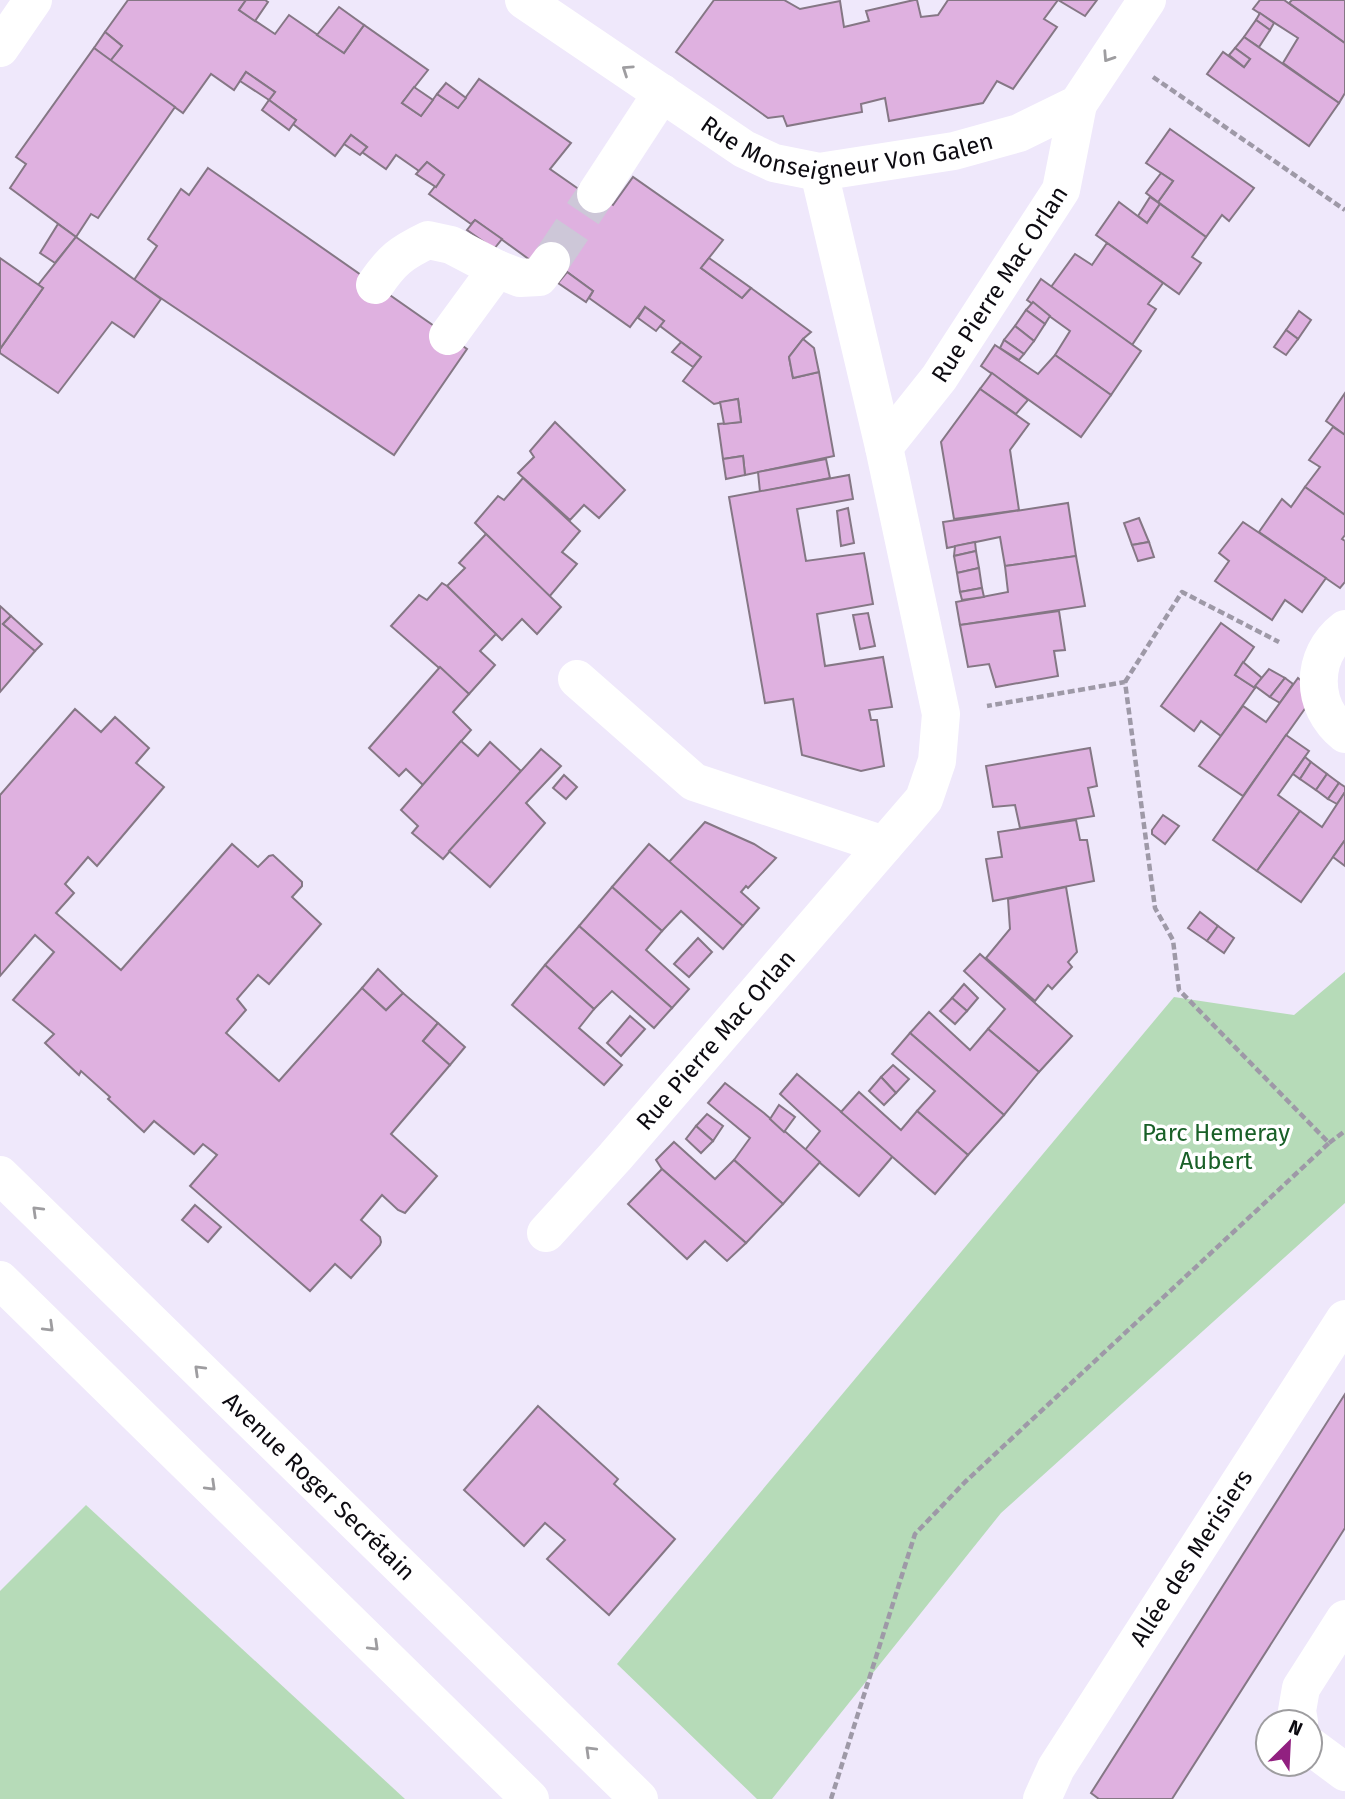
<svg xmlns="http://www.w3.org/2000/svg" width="1345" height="1799" font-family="'Fira Sans',sans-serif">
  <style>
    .green { fill: #b6dbb8 }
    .building { fill: #dfb1e0; stroke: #857785; stroke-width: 2 }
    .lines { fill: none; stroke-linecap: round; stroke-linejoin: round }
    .minor-tunnel { stroke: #cdc7d8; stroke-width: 38; stroke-dasharray: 38 19; stroke-linecap: butt }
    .path { stroke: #9e99a7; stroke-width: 4.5; stroke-dasharray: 7 3.5; stroke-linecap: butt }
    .minor { stroke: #fff; stroke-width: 38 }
    .major { stroke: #fff; stroke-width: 38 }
    .oneway { stroke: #9e9da0 }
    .labels { text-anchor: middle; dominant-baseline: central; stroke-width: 7; stroke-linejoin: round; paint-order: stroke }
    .street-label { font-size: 24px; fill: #0d0b11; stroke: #fff }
    .park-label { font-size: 24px; fill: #196028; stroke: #fff }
  </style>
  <rect width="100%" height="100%" fill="#efe8fb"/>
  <g class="green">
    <polygon points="1345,972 1345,1203 1001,1513 772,1799 757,1799 617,1664 1174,997 1294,1015"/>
    <polygon points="86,1505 405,1799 0,1799 0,1591"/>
  </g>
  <g class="building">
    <polygon points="128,0 246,0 239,10 275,34 289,15 344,53 364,25 428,70 402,103 421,116 437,94 458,108 479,79 571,143 550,169 580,190 584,186 613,205 633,177 723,240 701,268 742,298 751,288 811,332 803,339 789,357 793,378 819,372 834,456 745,475 743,456 723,459 718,424 741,422 738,399 714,404 683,381 701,357 660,326 664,321 645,307 630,327 589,298 593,291 567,272 530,260 475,220 471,224 429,194 444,175 427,162 419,171 396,155 386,169 362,152 367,147 351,135 335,156 293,124 296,120 269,100 275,92 246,72 234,90 211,74 183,113 110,61 122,46 105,32"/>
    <polygon points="246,0 265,0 268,2 255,21 239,10"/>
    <polygon points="714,0 784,0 800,9 840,1 844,27 869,21 866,11 914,0 917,0 921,17 938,15 948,0 1097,0 1085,16 1058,0 1044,19 1057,27 1013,89 997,81 983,103 889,121 885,98 861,104 862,112 787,126 783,116 768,118 676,52"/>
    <polygon points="1260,0 1284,0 1345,43 1345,93 1339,103 1283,63 1298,38 1253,9"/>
    <polygon points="1292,0 1345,0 1345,43 1289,3"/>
    <polygon points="339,7 364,25 344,53 317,35"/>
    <polygon points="1260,13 1274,23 1270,30 1256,20"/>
    <polygon points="1256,20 1270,30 1259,47 1244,37"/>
    <polygon points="105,32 122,46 110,61 94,48"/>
    <polygon points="1244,37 1339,103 1309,146 1207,74 1223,52 1244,67 1250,59 1235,48"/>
    <polygon points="94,48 175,107 98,218 91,214 76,237 10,188 26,164 16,157"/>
    <polygon points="1235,48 1250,59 1244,67 1229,55"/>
    <polygon points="246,72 275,92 269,100 240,81"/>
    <polygon points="446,83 466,98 458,108 437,94"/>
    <polygon points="414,87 433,100 421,116 402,103"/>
    <polygon points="269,100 296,120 289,130 262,110"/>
    <polygon points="1170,129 1254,188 1229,221 1222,215 1206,237 1158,202 1173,181 1146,163"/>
    <polygon points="351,135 367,147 360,155 344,144"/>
    <polygon points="427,162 444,175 436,187 416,174"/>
    <polygon points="208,168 467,349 394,455 134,280 157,246 148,239 181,189 189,195"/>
    <polygon points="1161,173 1173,181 1158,202 1146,193"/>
    <polygon points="1150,197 1160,204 1147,223 1138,216"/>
    <polygon points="1119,202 1147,223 1160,204 1206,237 1192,257 1201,263 1179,294 1096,235"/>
    <polygon points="475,220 502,239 494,249 467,230"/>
    <polygon points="58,224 76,237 55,263 40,253"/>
    <polygon points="76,237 161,299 134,337 112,322 58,393 0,353 0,349 43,288 38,285"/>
    <polygon points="1107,243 1163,283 1148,304 1156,309 1132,345 1051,287 1075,254 1092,265"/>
    <polygon points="0,258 43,288 0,349"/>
    <polygon points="709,258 751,288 742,298 701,268"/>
    <polygon points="567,272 593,291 586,302 558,283"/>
    <polygon points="1041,279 1141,351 1111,395 1055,355 1070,331 1027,300"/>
    <polygon points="1033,302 1050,316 1045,324 1026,310"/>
    <polygon points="645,307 664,321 656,331 638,318"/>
    <polygon points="1026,310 1045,324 1034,341 1015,326"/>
    <polygon points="1299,311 1311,320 1298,339 1286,330"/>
    <polygon points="1015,326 1034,341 1024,354 1004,340"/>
    <polygon points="1286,330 1298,339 1286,355 1274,347"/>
    <polygon points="803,339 814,348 819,372 793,378 789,357"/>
    <polygon points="1004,340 1024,354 1019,360 1000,348"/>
    <polygon points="681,342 701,357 693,367 672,352"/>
    <polygon points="995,345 1038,374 1055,355 1111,395 1081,437 981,366"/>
    <polygon points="992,373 1028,400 1016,414 980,389"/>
    <polygon points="980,389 1029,424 1010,450 1019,510 954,519 941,442"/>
    <polygon points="1345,393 1345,435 1326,421"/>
    <polygon points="738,399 741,422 724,424 720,402"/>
    <polygon points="555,422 625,490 599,518 584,505 570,520 518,473 534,457 530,451"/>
    <polygon points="1333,427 1345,435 1345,515 1305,487 1320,467 1309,460"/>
    <polygon points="743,456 745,475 726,479 723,459"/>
    <polygon points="826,459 830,478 760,492 758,472"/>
    <polygon points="849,475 853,499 797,509 806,561 864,553 873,604 817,614 825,666 883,657 892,707 869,710 871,720 877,720 884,766 861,771 802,755 793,699 765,703 729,497"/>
    <polygon points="523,478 580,531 562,552 577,564 549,597 475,523 498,496 504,500"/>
    <polygon points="1305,487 1345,515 1345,535 1342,539 1345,541 1345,582 1340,588 1259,532 1282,499 1291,507"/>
    <polygon points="1068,503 1076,556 1005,566 1000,537 947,548 943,522"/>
    <polygon points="848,508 854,543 841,546 837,511"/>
    <polygon points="1139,518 1149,542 1132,545 1124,523"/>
    <polygon points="1243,522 1326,578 1302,612 1285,600 1272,620 1215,581 1229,561 1219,553"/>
    <polygon points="486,534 561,607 537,634 522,619 502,640 447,586 465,568 459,563"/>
    <polygon points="975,542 976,551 954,556 955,546"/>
    <polygon points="1149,542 1154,557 1138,561 1132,545"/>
    <polygon points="976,551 979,568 957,573 954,556"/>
    <polygon points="1076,556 1085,606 960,625 956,602 1008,592 1005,566"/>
    <polygon points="979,568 982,588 960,592 957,573"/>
    <polygon points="442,583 447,586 496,634 480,651 495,665 469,694 391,626 419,595 427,600"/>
    <polygon points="982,588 984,597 962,600 960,592"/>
    <polygon points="0,606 11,616 3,624 35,651 0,692"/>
    <polygon points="1059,611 1065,650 1054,651 1058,676 996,687 989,664 968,667 960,625"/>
    <polygon points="868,613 875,646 860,649 853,615"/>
    <polygon points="11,616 42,644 35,651 3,624"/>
    <polygon points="1221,623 1254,647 1235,675 1255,688 1221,736 1201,721 1194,731 1161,706"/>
    <polygon points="1243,662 1262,678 1255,688 1235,675"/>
    <polygon points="440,667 469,694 453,712 471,730 423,785 406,769 399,776 369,748"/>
    <polygon points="1269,669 1285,678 1270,697 1255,686"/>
    <polygon points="1285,678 1293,684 1280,703 1270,697"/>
    <polygon points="1298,678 1316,693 1243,796 1199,766 1243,706 1266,722"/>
    <polygon points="75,709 101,732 115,717 149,748 136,763 164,787 97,866 88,857 65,884 74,893 56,913 121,970 232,844 258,867 269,856 273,855 302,882 302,886 292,897 321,924 269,984 258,975 237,999 246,1010 226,1033 279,1081 362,988 386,1010 403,993 438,1023 423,1041 450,1065 391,1134 437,1176 405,1213 398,1210 382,1195 361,1220 380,1237 381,1242 380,1245 351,1278 335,1264 310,1291 190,1186 217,1155 203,1144 194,1154 154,1121 144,1132 108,1099 110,1097 81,1071 79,1075 45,1043 54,1034 13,1000 54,952 35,935 0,976 0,795"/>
    <polygon points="1286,735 1309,751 1278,795 1300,811 1257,871 1213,840"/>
    <polygon points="461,741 478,756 490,742 521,771 443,859 412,833 418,826 401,810"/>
    <polygon points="1090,748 1097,786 1088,788 1094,816 1020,828 1015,805 993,807 986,766"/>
    <polygon points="541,749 561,766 526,803 545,823 490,887 449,851"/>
    <polygon points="1305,757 1311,762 1300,779 1293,774"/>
    <polygon points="1311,762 1327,774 1316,790 1300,779"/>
    <polygon points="1327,774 1339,783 1328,799 1316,790"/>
    <polygon points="564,775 577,787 566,799 553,788"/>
    <polygon points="1339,783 1345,787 1345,792 1337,804 1328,799"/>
    <polygon points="1345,792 1345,840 1301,902 1257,871 1300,811 1322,827"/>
    <polygon points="1163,815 1179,826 1165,844 1152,834 1152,830"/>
    <polygon points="1076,820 1080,840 1087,840 1094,881 993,901 986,859 1002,857 998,832"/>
    <polygon points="705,822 754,844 776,858 748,888 746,886 741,892 759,908 743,926 669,862"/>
    <polygon points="1345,840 1345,866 1333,857"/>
    <polygon points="649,844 743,926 723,949 681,911 662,931 612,887"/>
    <polygon points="612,887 662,931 646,950 689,989 672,1008 579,926"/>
    <polygon points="1066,887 1077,952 1068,962 1072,967 1052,989 1048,985 1035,1001 986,958 1010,929 1008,899"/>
    <polygon points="1200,912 1218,926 1207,941 1188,928"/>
    <polygon points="579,926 672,1008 654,1028 612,991 594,1009 545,965"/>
    <polygon points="1218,926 1234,938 1224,953 1207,941"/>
    <polygon points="698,938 712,952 689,977 674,964"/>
    <polygon points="980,954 1072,1036 1039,1072 988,1029 1005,1009 964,971"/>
    <polygon points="545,965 594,1009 579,1028 622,1065 604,1085 512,1005"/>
    <polygon points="378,969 403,993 386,1010 362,988"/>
    <polygon points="964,984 978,998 967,1011 952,998"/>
    <polygon points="952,998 967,1011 955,1024 940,1011"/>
    <polygon points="929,1012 970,1050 988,1029 1039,1072 1004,1115 910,1033"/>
    <polygon points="630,1016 645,1029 621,1056 607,1043"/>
    <polygon points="438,1023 465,1047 450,1065 423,1041"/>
    <polygon points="910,1033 1004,1115 968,1155 917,1111 935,1091 892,1054"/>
    <polygon points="893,1065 909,1079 896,1093 881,1077"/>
    <polygon points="797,1074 893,1156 859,1196 805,1150 820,1131 780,1094"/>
    <polygon points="881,1077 896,1093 884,1105 869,1091"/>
    <polygon points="725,1083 764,1113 820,1162 783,1204 734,1160 750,1138 708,1103"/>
    <polygon points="859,1092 901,1130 917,1111 968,1155 935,1194 841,1112"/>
    <polygon points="779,1105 795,1117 784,1132 770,1119"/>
    <polygon points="707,1114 723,1126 713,1141 696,1126"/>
    <polygon points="696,1126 713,1141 701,1153 686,1139"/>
    <polygon points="674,1142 715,1179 734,1160 783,1204 746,1243 662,1169 656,1160"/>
    <polygon points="662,1169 746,1243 727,1261 705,1241 687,1259 628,1204"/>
    <polygon points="195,1205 221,1227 208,1242 182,1220"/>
    <polygon points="1345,1394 1345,1528 1172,1799 1099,1799 1091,1793"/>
    <polygon points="538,1406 618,1479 614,1484 675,1539 609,1615 547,1559 565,1540 545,1523 524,1546 464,1490"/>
  </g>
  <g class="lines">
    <polyline class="minor-tunnel" points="551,261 596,194"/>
    <g class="path">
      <polyline points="1153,77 1345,210"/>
      <polyline points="1125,682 1182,592 1279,642"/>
      <polyline points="1329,1143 1345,1131"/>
      <polyline points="831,1799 915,1534 965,1482 1329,1143 1179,990 1173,940 1155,908 1125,682 987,706"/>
    </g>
    <g class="minor">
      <path id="s1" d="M524,0L744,149L774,163L819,172L954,151L1019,133L1078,104L1147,0"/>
      <polyline points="596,194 662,93"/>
      <path d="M375,285C392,260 401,253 428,240L451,245L497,269L520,278L539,277L551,261"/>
      <polyline points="448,336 497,269"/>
      <path id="s2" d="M884,447L939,378L1061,190L1078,104"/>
      <path d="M1345,629C1310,656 1310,706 1345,734"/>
      <polyline points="577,679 694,782 884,845"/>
      <path id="s3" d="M546,1233L615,1157L924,799L937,761L941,714L884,447L819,172"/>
      <polyline points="1299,1722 1297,1711 1301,1688 1345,1619"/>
      <polyline points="1310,1746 1345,1772"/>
      <path id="s4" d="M1042,1799L1056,1768L1345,1319"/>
    </g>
    <g class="major">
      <polyline points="0,48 33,0"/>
      <path id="s5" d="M0,1175L639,1799"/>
      <polyline points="0,1280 530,1799"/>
    </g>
  </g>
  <defs><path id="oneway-chevron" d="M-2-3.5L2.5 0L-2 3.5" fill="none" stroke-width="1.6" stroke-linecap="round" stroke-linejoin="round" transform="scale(1.75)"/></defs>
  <g class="oneway">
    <use href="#oneway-chevron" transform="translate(1108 57) rotate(123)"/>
    <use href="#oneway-chevron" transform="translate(627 70) rotate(-146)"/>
    <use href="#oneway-chevron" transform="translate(37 1211) rotate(-136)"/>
    <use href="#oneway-chevron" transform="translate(49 1327) rotate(44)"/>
    <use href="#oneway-chevron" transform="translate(199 1370) rotate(-136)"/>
    <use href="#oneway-chevron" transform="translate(211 1486) rotate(44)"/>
    <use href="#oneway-chevron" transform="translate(374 1646) rotate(44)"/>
    <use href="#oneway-chevron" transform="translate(590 1751) rotate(-136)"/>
  </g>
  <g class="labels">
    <g class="street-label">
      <text stroke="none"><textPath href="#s1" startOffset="369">Rue Monseigneur Von Galen</textPath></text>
      <text stroke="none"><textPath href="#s2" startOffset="200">Rue Pierre Mac Orlan</textPath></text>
      <text stroke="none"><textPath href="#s3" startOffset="257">Rue Pierre Mac Orlan</textPath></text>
      <text stroke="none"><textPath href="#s5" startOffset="446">Avenue Roger Secrétain</textPath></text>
      <text stroke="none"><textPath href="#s4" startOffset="284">Allée des Merisiers</textPath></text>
    </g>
    <g class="park-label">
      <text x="1216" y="1133">Parc Hemeray<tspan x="1216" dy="28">Aubert</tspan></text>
    </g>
  </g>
  <g transform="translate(1289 1743) rotate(24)"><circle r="33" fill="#ffffff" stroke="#9e9da0" stroke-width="2"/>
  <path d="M0-5L12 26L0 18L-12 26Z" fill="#912080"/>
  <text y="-10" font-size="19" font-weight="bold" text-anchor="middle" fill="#0d0b11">N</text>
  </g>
</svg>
